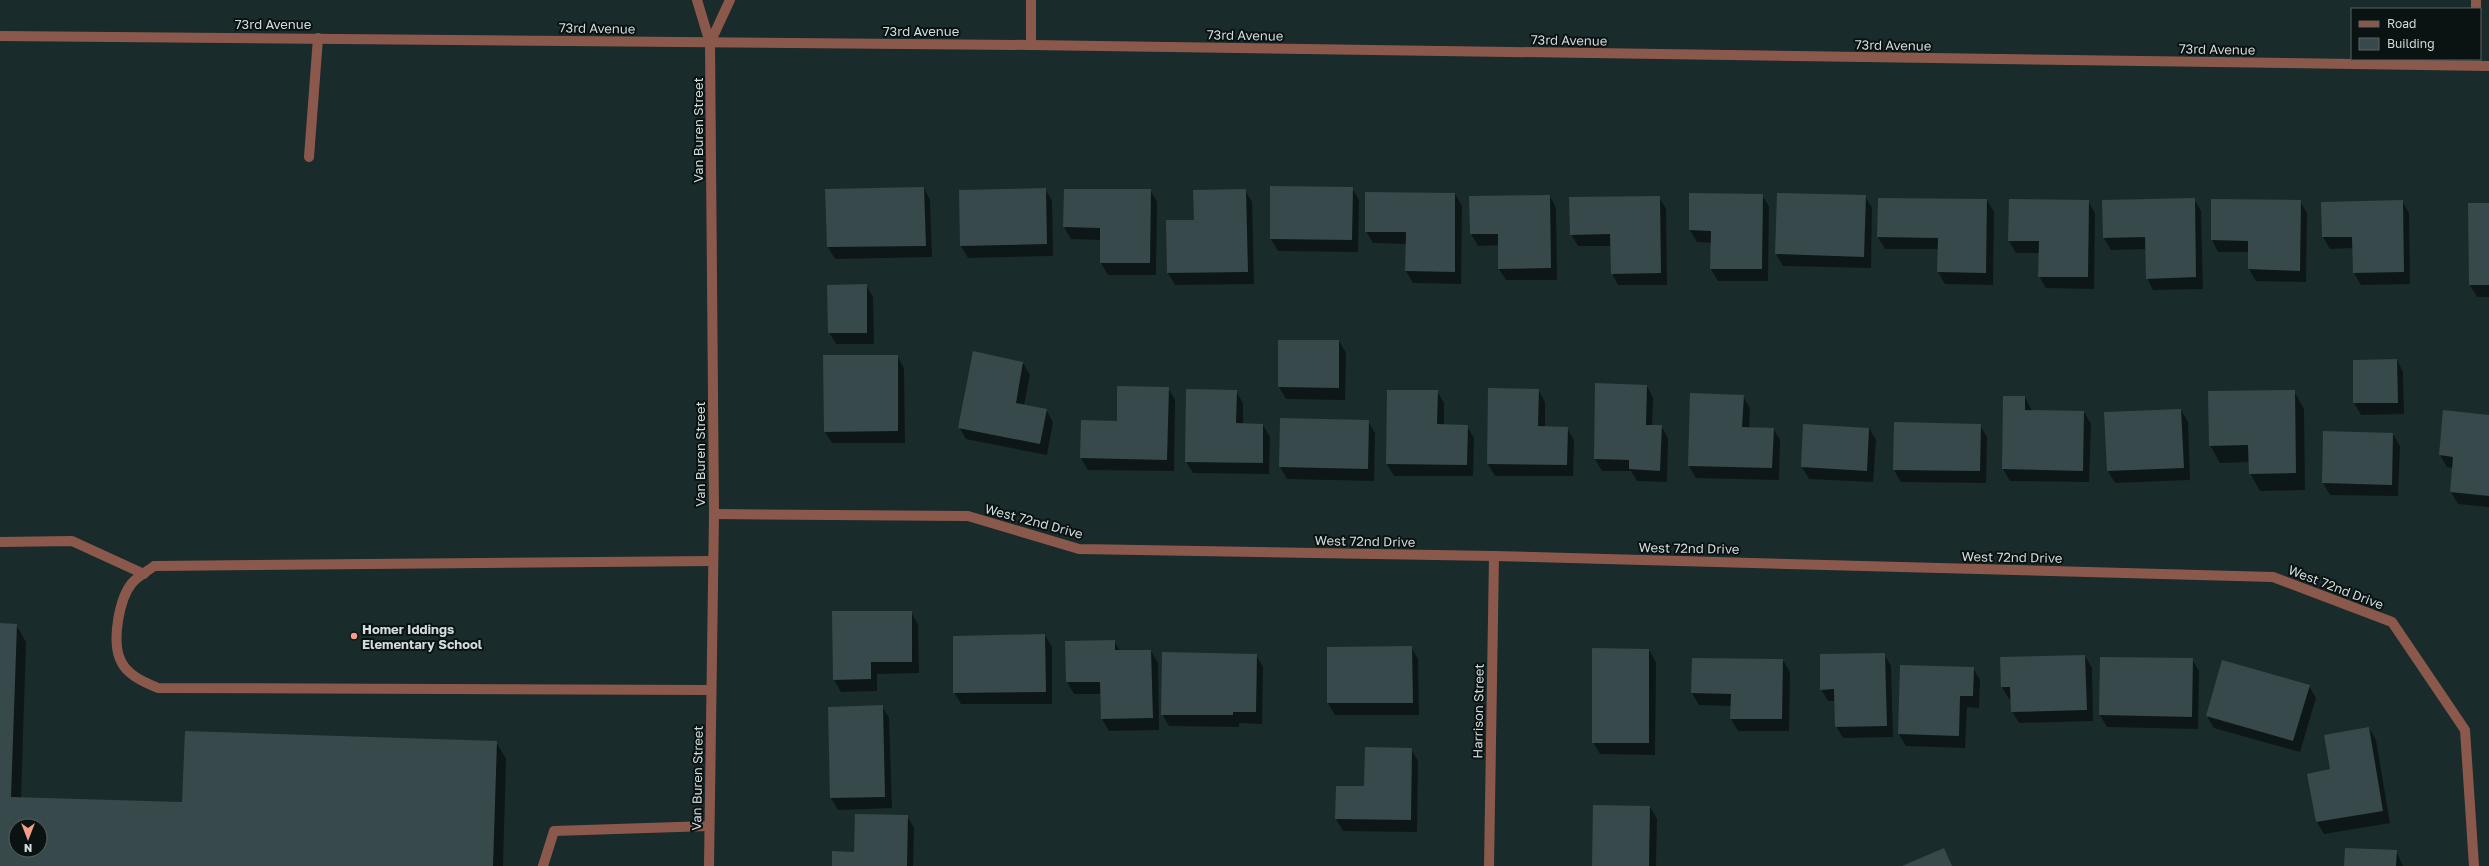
<svg xmlns="http://www.w3.org/2000/svg" width="2489" height="866" font-family="'Golos Text',sans-serif">
  <style>
    .shadow { fill: #0007; fill-rule: evenodd }
    .building { fill: #37494a; fill-rule: evenodd }
    .lines { fill: none; stroke-linecap: round; stroke-linejoin: round }
    .service { stroke: #8b594c; stroke-width: 10 }
    .minor { stroke: #8b594c; stroke-width: 10 }
    .tertiary { stroke: #8b594c; stroke-width: 10 }
    .poi-dot { fill: #f49e88; stroke: #0a1212; stroke-width: 1.5 }
    .labels { text-anchor: middle; dominant-baseline: central; stroke-width: 4; stroke-linejoin: round; paint-order: stroke }
    .street-label { font-size: 13px; fill: #d1dcdc; stroke: #0a1212 }
    .poi-label { font-size: 13px; font-weight: bold; fill: #d1dcdc; stroke: #0a1212; text-anchor: start }
  </style>
  <rect width="100%" height="100%" fill="#1a2b2b"/>
  <g class="shadow">
    <polygon points="924,188 930,200 932,257 835,259 828,247 826,190"/>
    <polygon points="1352,188 1359,200 1358,252 1278,251 1271,239"/>
    <polygon points="1045,189 1052,201 1053,256 968,258 961,246 960,191"/>
    <polygon points="1065,190 1150,190 1157,202 1156,275 1108,275 1101,263 1101,240 1071,239 1064,227"/>
    <polygon points="1245,190 1252,202 1254,284 1175,285 1168,273 1195,220"/>
    <polygon points="1455,194 1462,206 1461,284 1413,283 1406,271 1407,244 1373,243 1366,231"/>
    <polygon points="1690,194 1762,195 1769,207 1768,281 1718,281 1711,269 1712,243 1697,242 1690,230"/>
    <polygon points="1550,196 1556,208 1557,280 1506,280 1499,269 1499,245 1478,246 1471,234"/>
    <polygon points="1865,196 1872,208 1871,268 1783,266 1776,254"/>
    <polygon points="1659,197 1666,209 1667,285 1618,285 1612,273 1611,246 1578,246 1571,234"/>
    <polygon points="2194,199 2201,211 2203,289 2153,290 2147,278 2146,249 2111,250 2104,238 2103,201"/>
    <polygon points="1987,200 1994,212 1993,285 1945,284 1938,272 1939,249 1885,249 1878,237"/>
    <polygon points="2088,201 2095,213 2094,289 2046,288 2039,276 2039,253 2016,253 2009,241"/>
    <polygon points="2300,201 2307,213 2306,282 2256,281 2249,269 2249,252 2218,252 2212,240"/>
    <polygon points="2402,201 2409,213 2410,284 2361,285 2354,273 2353,248 2330,249 2323,237"/>
    <polygon points="2489,204 2489,297 2477,297 2470,285"/>
    <polygon points="866,285 873,297 874,344 836,344 829,332"/>
    <polygon points="1279,341 1339,341 1346,353 1345,400 1286,399 1279,387"/>
    <polygon points="897,356 904,368 905,443 832,443 825,432"/>
    <polygon points="2397,360 2403,372 2404,414 2361,415 2354,403"/>
    <polygon points="1023,363 1030,375 1024,405 1046,410 1053,422 1047,455 966,439 959,427"/>
    <polygon points="1647,386 1653,398 1652,426 1661,426 1668,438 1667,482 1637,481 1631,471 1602,471 1595,459"/>
    <polygon points="1168,388 1175,400 1174,471 1088,470 1081,458"/>
    <polygon points="1538,390 1545,402 1545,427 1567,428 1574,440 1573,476 1495,476 1488,464"/>
    <polygon points="1236,391 1243,403 1243,424 1263,425 1270,437 1269,474 1193,473 1186,461"/>
    <polygon points="1437,391 1444,403 1444,426 1467,426 1474,438 1473,476 1394,476 1387,464"/>
    <polygon points="2294,391 2304,409 2305,490 2260,491 2250,473 2250,462 2220,463 2210,445"/>
    <polygon points="1743,396 1750,408 1749,428 1773,428 1780,440 1779,480 1696,478 1689,466"/>
    <polygon points="2025,397 2032,411 2084,412 2091,424 2089,482 2010,481 2003,469"/>
    <polygon points="2181,410 2188,422 2190,480 2115,483 2108,471 2105,413"/>
    <polygon points="2444,411 2489,416 2489,507 2458,504 2451,492 2453,468 2447,467 2440,455"/>
    <polygon points="1368,421 1375,433 1374,481 1287,479 1280,467"/>
    <polygon points="1980,425 1987,437 1986,483 1901,482 1894,470"/>
    <polygon points="1869,428 1876,440 1873,482 1809,479 1802,467"/>
    <polygon points="2324,432 2393,434 2400,446 2398,496 2330,495 2323,483"/>
    <polygon points="911,612 918,624 919,673 877,674 877,691 841,692 834,680"/>
    <path d="M0,624L16,625L26,642L21,798L183,803L496,742L506,759L503,866H0ZM16,826H40V850H16Z"/>
    <polygon points="1045,635 1052,647 1052,704 961,704 954,692"/>
    <polygon points="1114,641 1120,651 1151,651 1158,663 1159,730 1109,731 1102,719 1101,694 1074,694 1067,682 1066,642"/>
    <polygon points="1411,647 1418,659 1419,715 1335,715 1328,703"/>
    <polygon points="1649,650 1656,662 1655,755 1600,754 1593,742"/>
    <polygon points="1884,654 1891,666 1893,737 1843,738 1836,726 1835,701 1828,701 1821,689"/>
    <polygon points="1256,655 1263,667 1262,724 1239,723 1239,727 1169,726 1162,714"/>
    <polygon points="2085,656 2092,668 2093,721 2019,723 2012,711 2011,699 2009,699 2002,687"/>
    <polygon points="2192,659 2199,671 2198,729 2107,727 2100,715"/>
    <polygon points="1783,660 1790,672 1789,731 1738,731 1731,719 1732,706 1699,705 1692,693"/>
    <polygon points="1973,668 1980,680 1979,708 1967,707 1965,748 1906,746 1899,734"/>
    <polygon points="2309,686 2316,698 2300,752 2214,728 2207,716"/>
    <polygon points="882,706 889,718 892,808 838,810 831,798"/>
    <polygon points="2369,728 2376,740 2390,823 2324,834 2317,822"/>
    <polygon points="1411,749 1418,761 1417,832 1343,831 1336,819 1365,787"/>
    <polygon points="1650,807 1657,819 1656,866 1593,866"/>
    <polygon points="907,816 914,828 913,866 833,866 855,853"/>
    <polygon points="2396,851 2403,866 2345,866"/>
  </g>
  <g class="building">
    <polygon points="1270,186 1353,187 1352,240 1270,239"/>
    <polygon points="924,187 926,246 827,247 825,189"/>
    <polygon points="1046,188 1047,244 960,246 959,190"/>
    <polygon points="1064,189 1151,189 1150,263 1100,263 1100,228 1063,227"/>
    <polygon points="1246,189 1248,272 1167,273 1166,220 1194,220 1193,190"/>
    <polygon points="1365,192 1455,193 1455,272 1405,271 1406,232 1365,232"/>
    <polygon points="1689,193 1763,194 1762,269 1710,269 1711,231 1689,230"/>
    <polygon points="1777,193 1866,195 1864,257 1775,254"/>
    <polygon points="1550,195 1551,268 1498,269 1498,234 1470,234 1469,196"/>
    <polygon points="1660,196 1661,273 1611,274 1610,234 1570,235 1569,197"/>
    <polygon points="1878,198 1987,199 1986,273 1937,272 1938,238 1877,237"/>
    <polygon points="2195,198 2196,277 2146,279 2145,237 2103,238 2102,200"/>
    <polygon points="2009,199 2089,200 2088,277 2038,277 2039,241 2008,241"/>
    <polygon points="2211,199 2301,200 2300,271 2248,269 2248,241 2211,240"/>
    <polygon points="2403,200 2404,272 2353,273 2352,237 2322,237 2321,202"/>
    <polygon points="2468,203 2489,203 2489,285 2469,285"/>
    <polygon points="867,284 867,333 828,333 827,285"/>
    <polygon points="1278,340 1339,340 1339,388 1278,387"/>
    <polygon points="973,351 1023,362 1016,403 1047,409 1040,444 958,428"/>
    <polygon points="823,355 898,355 898,431 824,432"/>
    <polygon points="2397,359 2398,403 2353,403 2353,360"/>
    <polygon points="1595,383 1647,385 1646,425 1662,425 1660,471 1629,469 1629,460 1594,459"/>
    <polygon points="1117,386 1169,387 1167,460 1080,458 1081,420 1117,421"/>
    <polygon points="1488,388 1539,389 1538,426 1568,427 1567,465 1487,464"/>
    <polygon points="1186,389 1237,390 1236,423 1263,424 1263,463 1185,462"/>
    <polygon points="1387,390 1438,390 1437,424 1468,425 1467,465 1386,464"/>
    <polygon points="2295,390 2296,473 2249,474 2248,445 2209,446 2208,391"/>
    <polygon points="1690,393 1744,395 1742,427 1774,428 1772,468 1688,466"/>
    <polygon points="2003,396 2025,396 2025,410 2084,411 2083,471 2002,469"/>
    <polygon points="2181,409 2184,468 2107,471 2104,412"/>
    <polygon points="2443,410 2489,415 2489,496 2450,492 2453,457 2439,455"/>
    <polygon points="1280,418 1369,420 1368,469 1279,467"/>
    <polygon points="1894,422 1981,424 1980,471 1893,470"/>
    <polygon points="1803,424 1869,428 1867,471 1801,467"/>
    <polygon points="2323,431 2393,433 2392,485 2322,483"/>
    <polygon points="832,611 912,611 912,662 871,662 871,679 833,680"/>
    <path d="M0,623L17,624L11,797L182,802L185,731L497,741L493,866H0ZM16,826H40V850H16Z"/>
    <polygon points="1045,634 1046,692 953,693 953,636"/>
    <polygon points="1115,640 1115,650 1151,650 1153,718 1101,719 1100,682 1066,682 1065,641"/>
    <polygon points="1412,646 1413,703 1327,703 1327,647"/>
    <polygon points="1592,648 1649,649 1649,743 1592,743"/>
    <polygon points="1162,652 1257,654 1256,712 1233,712 1233,715 1161,715"/>
    <polygon points="1885,653 1887,726 1835,727 1834,689 1820,690 1820,654"/>
    <polygon points="2085,655 2087,710 2011,712 2010,687 2001,687 2000,657"/>
    <polygon points="2100,657 2193,658 2192,717 2099,715"/>
    <polygon points="1692,658 1783,659 1782,719 1730,719 1731,694 1691,693"/>
    <polygon points="2222,660 2310,685 2293,741 2206,716"/>
    <polygon points="1900,665 1974,667 1973,696 1960,696 1959,736 1898,734"/>
    <polygon points="883,705 885,797 830,798 828,707"/>
    <polygon points="2369,727 2383,811 2316,822 2307,774 2330,769 2324,735"/>
    <polygon points="1365,747 1412,748 1411,820 1335,819 1336,786 1364,786"/>
    <polygon points="1593,805 1650,806 1649,866 1592,866"/>
    <polygon points="855,814 908,815 907,866 832,866 832,851 854,852"/>
    <polygon points="1944,848 1952,866 1902,866"/>
    <polygon points="2345,848 2397,850 2396,866 2344,866"/>
  </g>
  <g class="lines">
    <g class="service">
      <polyline points="697,0 710,43"/>
      <polyline points="1031,0 1031,45"/>
      <polyline points="2476,0 2476,9"/>
      <polyline points="710,43 730,0"/>
      <polyline points="309,157 318,38"/>
      <polyline points="0,542 72,541 144,574"/>
      <path d="M711,690L158,688C144,682 126,675 120,659C112,640 119,599 132,583C138,576 148,571 154,566L713,561"/>
      <polyline points="543,866 554,831 709,826"/>
    </g>
    <g class="minor">
      <polyline points="714,514 968,516 1079,549 1494,556 2273,577 2392,622 2465,730 2474,866"/>
      <polyline points="709,866 714,514 710,43"/>
      <polyline points="1489,866 1494,556"/>
    </g>
    <polyline class="tertiary" points="0,36 1031,45 2489,66"/>
  </g>
  <circle class="poi-dot" cx="354" cy="636" r="4"/>
  <g class="labels">
    <g class="street-label">
      <text x="273" y="24">73rd Avenue</text>
      <text transform="translate(597 28) rotate(1)">73rd Avenue</text>
      <text x="921" y="31">73rd Avenue</text>
      <text transform="translate(1245 35) rotate(1)">73rd Avenue</text>
      <text transform="translate(1569 40) rotate(1)">73rd Avenue</text>
      <text transform="translate(1893 45) rotate(1)">73rd Avenue</text>
      <text transform="translate(2217 49) rotate(1)">73rd Avenue</text>
      <text transform="translate(698 130) rotate(-90)">Van Buren Street</text>
      <text transform="translate(700 454) rotate(-90)">Van Buren Street</text>
      <text transform="translate(1034 521) rotate(15)">West 72nd Drive</text>
      <text transform="translate(1365 541) rotate(1)">West 72nd Drive</text>
      <text transform="translate(1689 548) rotate(1)">West 72nd Drive</text>
      <text transform="translate(2012 557) rotate(1)">West 72nd Drive</text>
      <text transform="translate(2336 587) rotate(21)">West 72nd Drive</text>
      <text transform="translate(1478 711) rotate(-89)">Harrison Street</text>
      <text transform="translate(697 778) rotate(-89)">Van Buren Street</text>
    </g>
    <g class="poi-label">
      <text x="362" y="629">Homer Iddings<tspan x="362" dy="15">Elementary School</tspan></text>
    </g>
  </g>
  <rect x="2351" y="8" width="130" height="52" fill="#0a1212" stroke="#5a6363"/>
  <rect x="2359" y="21" width="20" height="6" fill="#8b594c" stroke="#5a6363"/>
  <text x="2387" y="28" font-size="12" fill="#d1dcdc">Road</text>
  <rect x="2359" y="38" width="20" height="12" fill="#37494a" stroke="#5a6363"/>
  <text x="2387" y="48" font-size="12" fill="#d1dcdc">Building</text>
  <g transform="translate(28 838) rotate(180)"><circle r="19" fill="#0a1212" stroke="#5a6363"/>
  <path d="M0-3L7 15L0 10L-7 15Z" fill="#f49e88"/>
  <text y="-6" font-size="11" font-weight="bold" text-anchor="middle" fill="#d1dcdc">N</text>
  </g>
</svg>
